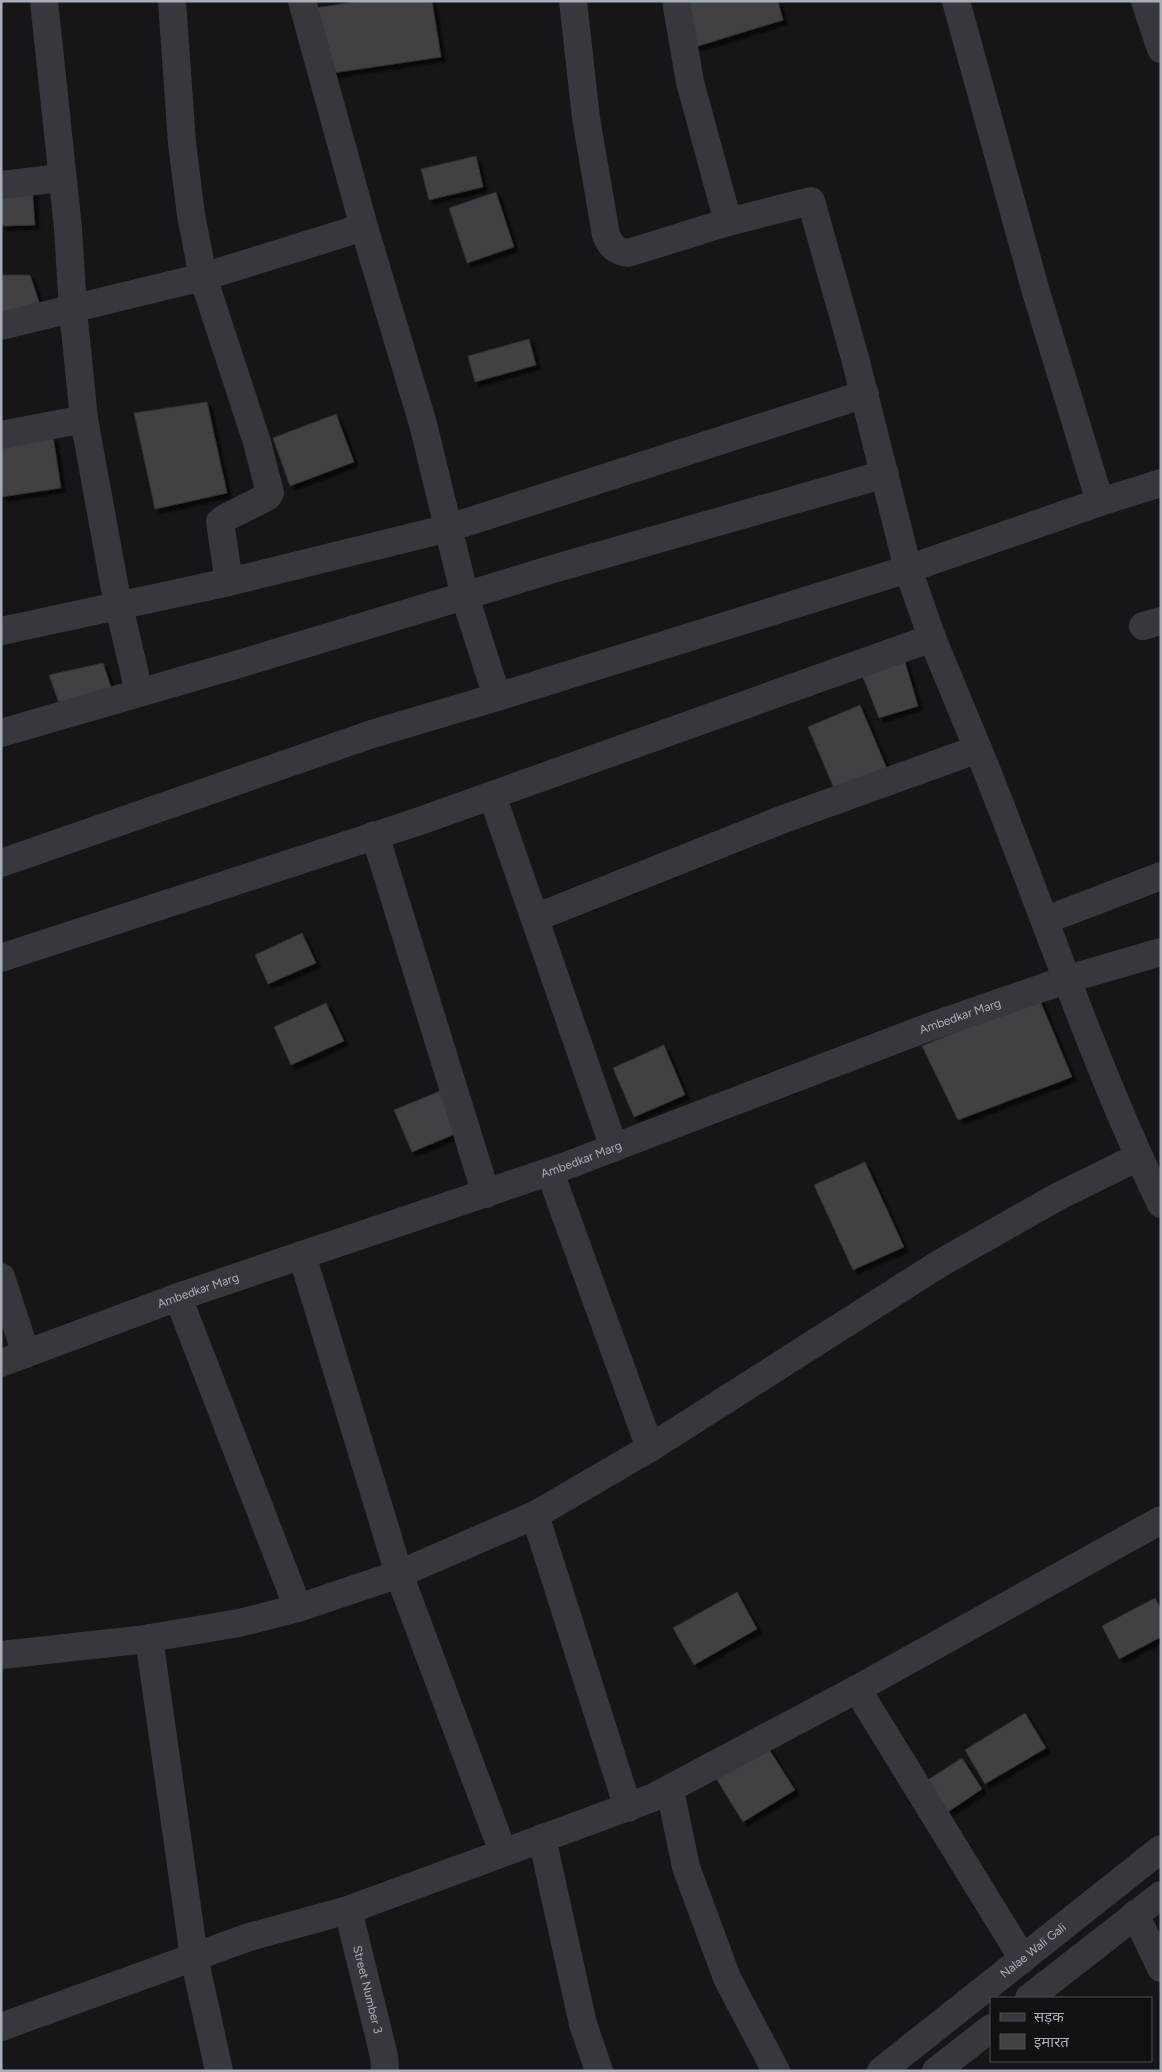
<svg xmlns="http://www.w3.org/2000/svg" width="1162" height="2072" font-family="Figtree,'Noto Sans Devanagari',sans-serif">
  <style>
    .building { fill: #404145; stroke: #303034; filter: url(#shadow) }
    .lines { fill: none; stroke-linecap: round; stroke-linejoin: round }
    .minor { stroke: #37383d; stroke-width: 28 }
    .labels { text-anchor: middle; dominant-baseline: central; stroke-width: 4.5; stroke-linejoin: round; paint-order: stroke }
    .street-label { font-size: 12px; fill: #a8adb8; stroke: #111113 }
  </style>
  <defs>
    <filter id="shadow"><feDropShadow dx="4.5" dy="4.5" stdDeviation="1" flood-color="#0009"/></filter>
  </defs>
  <rect width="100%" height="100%" fill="#161618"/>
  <g class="building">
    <polygon points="359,1 432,1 441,57 326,74 316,8"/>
    <polygon points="682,1 778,1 783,20 695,47"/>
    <polygon points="476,156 483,187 429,200 421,169"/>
    <polygon points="32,186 35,225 1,226 1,190"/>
    <polygon points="496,192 514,247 467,263 449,208"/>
    <polygon points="1,275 30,275 42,311 1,318"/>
    <polygon points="529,339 536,365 475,382 468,356"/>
    <polygon points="207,402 227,493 155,509 134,413"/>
    <polygon points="336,414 354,462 290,486 273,438"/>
    <polygon points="53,436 61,488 1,497 1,445"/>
    <polygon points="902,652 918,706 879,718 861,672"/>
    <polygon points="103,663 113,693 62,712 49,675"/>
    <polygon points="860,705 888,771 836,793 808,727"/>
    <polygon points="302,933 316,963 268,984 255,955"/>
    <polygon points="1039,998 1072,1077 958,1120 922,1046"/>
    <polygon points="326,1003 344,1041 291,1065 274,1027"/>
    <polygon points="664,1045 685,1095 634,1117 613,1068"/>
    <polygon points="445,1089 462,1131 412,1152 394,1110"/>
    <polygon points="865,1162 904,1247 853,1270 814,1185"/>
    <polygon points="737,1592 757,1629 694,1665 673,1628"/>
    <polygon points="1155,1598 1161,1609 1161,1637 1119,1659 1102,1626"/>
    <polygon points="1025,1713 1046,1748 985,1784 965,1750"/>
    <polygon points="765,1743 795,1790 743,1822 714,1775"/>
    <polygon points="962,1758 982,1789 945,1814 923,1783"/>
  </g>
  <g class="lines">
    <g class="minor">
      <polyline points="44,1 68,228 73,310 84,419 115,589 139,692"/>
      <polyline points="172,1 182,143 191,215 203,277 257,442 270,493 267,497 225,518 220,522 229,582"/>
      <polyline points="302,1 364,227 423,424 465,597 497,697"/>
      <polyline points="676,1 690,82 728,222"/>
      <polyline points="956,1 1036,292 1100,502"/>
      <polyline points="1145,1 1161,49"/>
      <polyline points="1,185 61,178"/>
      <polyline points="1,326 203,277 364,227"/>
      <polyline points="1,435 84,419"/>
      <polyline points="1143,626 1161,621"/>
      <polyline points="1,631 229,582 449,528 865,394"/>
      <polyline points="1,733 239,664 553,569 885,474"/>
      <path d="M978,749C1040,900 1090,1056 1161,1204"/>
      <polyline points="492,795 614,1148"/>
      <polyline points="375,835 486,1194"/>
      <polyline points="1,863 372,734 497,697 908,569 1100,502 1161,483"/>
      <path d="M535,918L781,820L978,749L932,638L908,569L855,358L811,201L728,222L628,253C616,251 611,247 606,235L586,118L573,1"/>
      <polyline points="1046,920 1161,876"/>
      <polyline points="1,958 417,822 932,638"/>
      <polyline points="550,1172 650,1448"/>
      <polyline points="302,1255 399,1574 503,1852"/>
      <polyline points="1,1277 26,1354"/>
      <polyline points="178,1297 298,1608"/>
      <path id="s1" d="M1,1363L178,1297L563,1167L929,1027L1068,979L1161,952"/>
      <polyline points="535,1515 628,1808"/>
      <polyline points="149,1638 194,1957 219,2071"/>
      <polyline points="1,1655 138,1640 239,1623 298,1608 399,1574 535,1515 650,1448 939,1264 1057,1197 1138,1157"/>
      <polyline points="857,1689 1023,1959"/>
      <polyline points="670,1790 686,1867 727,1978 776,2071"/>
      <polyline points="542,1838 583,2024 599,2071"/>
      <path id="s2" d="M348,1910L384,2056L385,2071"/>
      <polyline points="1135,1914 1161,1968"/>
      <polyline points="1029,1998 1161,1895"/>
      <polyline points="1,2027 249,1937 348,1910 652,1798 857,1689 1161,1520"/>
      <path id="s3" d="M881,2071L1161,1849"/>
      <polyline points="936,2071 991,2028"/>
    </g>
  </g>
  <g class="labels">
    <g class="street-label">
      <text stroke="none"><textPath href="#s1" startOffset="1020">Ambedkar Marg</textPath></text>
      <text stroke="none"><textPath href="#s1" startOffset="615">Ambedkar Marg</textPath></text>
      <text stroke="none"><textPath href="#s1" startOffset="210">Ambedkar Marg</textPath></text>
      <text stroke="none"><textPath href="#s3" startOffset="194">Nalae Wali Gali</textPath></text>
      <text stroke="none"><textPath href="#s2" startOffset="82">Street Number 3</textPath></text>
    </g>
  </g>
  <rect width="1162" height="2072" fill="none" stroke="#a8adb8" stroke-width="5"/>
  <rect x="990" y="1997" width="162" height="65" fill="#111113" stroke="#4d4f55"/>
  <rect x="1000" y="2013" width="25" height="8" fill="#37383d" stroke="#4d4f55"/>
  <text x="1034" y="2022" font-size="15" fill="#a8adb8">सड़क</text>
  <rect x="1000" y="2034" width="25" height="15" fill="#404145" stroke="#4d4f55"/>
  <text x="1034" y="2047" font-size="15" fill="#a8adb8">इमारत</text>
</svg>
